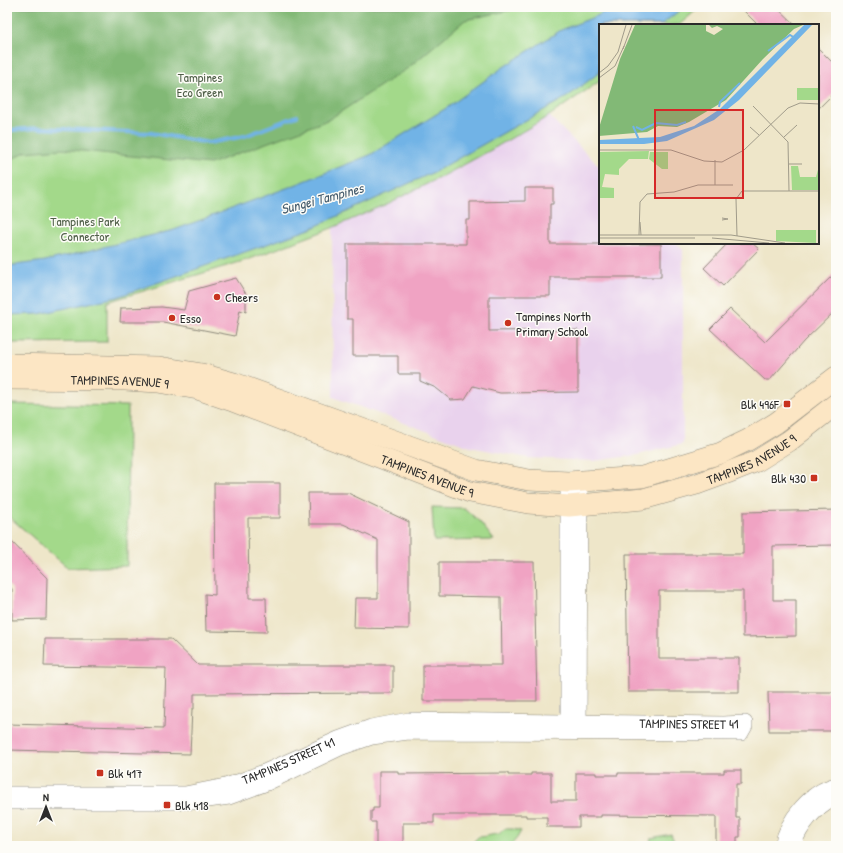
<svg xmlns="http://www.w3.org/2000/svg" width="843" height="853" font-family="'Patrick Hand',sans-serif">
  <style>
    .built { fill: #e9d2ed }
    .green { fill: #a3d98a; stroke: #67825a }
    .forest { fill: #82b976; stroke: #567250 }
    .water { fill: #71b3e6; stroke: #4e6f88 }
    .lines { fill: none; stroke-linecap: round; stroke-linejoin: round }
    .stream { stroke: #71b3e6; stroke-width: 4 }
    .building { fill: #f0a3c3 }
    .minor-casing { stroke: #8c887a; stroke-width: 16 }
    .secondary-casing { stroke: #8c887a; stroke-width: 22 }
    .minor { stroke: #fff; stroke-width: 15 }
    .secondary { stroke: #fce6c4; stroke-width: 21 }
    .poi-dot { fill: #c8321e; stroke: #fdfcf7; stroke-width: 1.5 }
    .labels { text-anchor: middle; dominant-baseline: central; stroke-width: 3; stroke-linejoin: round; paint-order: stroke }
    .park-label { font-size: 13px; fill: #4f5f48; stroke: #fdfcf7 }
    .poi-label { font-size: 13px; fill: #2b2b2b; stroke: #fdfcf7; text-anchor: start }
    .street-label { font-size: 13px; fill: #2b2b2b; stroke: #fdfcf7 }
    .water-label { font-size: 14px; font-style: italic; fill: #445b6c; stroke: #fdfcf7 }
    .inset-river { fill: none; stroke: #71b3e6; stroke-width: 2 }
    .inset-road { fill: none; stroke: #a09b8a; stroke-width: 1 }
    .view { fill: #d62828; fill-opacity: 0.15; stroke: #d62828; stroke-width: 2 }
    .inset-edge { fill: none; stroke: #2b2b2b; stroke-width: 2 }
  </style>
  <rect width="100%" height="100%" fill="#fdfcf7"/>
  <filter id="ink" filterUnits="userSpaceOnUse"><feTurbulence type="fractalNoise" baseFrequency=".025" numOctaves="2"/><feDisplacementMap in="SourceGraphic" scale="8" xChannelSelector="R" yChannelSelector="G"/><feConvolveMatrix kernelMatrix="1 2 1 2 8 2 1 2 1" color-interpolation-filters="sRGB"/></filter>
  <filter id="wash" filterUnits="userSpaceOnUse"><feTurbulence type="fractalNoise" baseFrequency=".012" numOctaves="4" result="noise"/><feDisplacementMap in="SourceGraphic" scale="16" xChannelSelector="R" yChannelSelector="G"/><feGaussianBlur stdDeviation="0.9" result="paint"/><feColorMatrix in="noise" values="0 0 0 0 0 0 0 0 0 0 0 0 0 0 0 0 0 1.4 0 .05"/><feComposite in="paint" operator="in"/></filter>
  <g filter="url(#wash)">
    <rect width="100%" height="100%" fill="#eee6c9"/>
    <polygon class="built" points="549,116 600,167 600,243 676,243 683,250 683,444 637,455 593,461 529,458 470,447 333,397 332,228 387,204 445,175 491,150"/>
    <g class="green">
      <polygon points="7,7 700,7 679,25 600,25 600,81 549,116 491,150 445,175 387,204 332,228 250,259 107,302 107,342 7,343"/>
      <polygon points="7,404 128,406 127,566 68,568 7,515"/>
      <polygon points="432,507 464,508 480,522 494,540 434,541"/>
      <path d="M504,829H513L521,831L517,838L510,846H472L474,841L478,837C486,837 492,834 499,834Z"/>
      <polygon points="671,834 674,841 674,846 649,846 651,838"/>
    </g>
    <polygon class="forest" points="7,7 525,7 465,20 408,68 328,120 210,164 62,149 25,152 7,162"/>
    <polygon class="water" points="611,7 684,7 661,25 600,25 600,72 567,97 436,171 310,229 117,297 39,314 7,315 7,266 45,261 174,230 292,186 370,155 448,107 502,68 561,30 599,15"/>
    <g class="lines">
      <polyline class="stream" points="7,133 12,130 39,128 151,133 209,143 245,136 297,116"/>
    </g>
    <g id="blocks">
      <g class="building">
        <polygon points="740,7 776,7 795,25 758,25"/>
        <polygon points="818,48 836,66 836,91 818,109"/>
        <polygon points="525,188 553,188 553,204 550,204 550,244 661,244 661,277 550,277 550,296 489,296 489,331 578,330 578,392 500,393 473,386 465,399 451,400 436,388 420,381 420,374 398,374 398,356 353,356 353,319 347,319 347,244 466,244 466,220 470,220 470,202 525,201"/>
        <polygon points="728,243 752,243 759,249 723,286 704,268"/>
        <polygon points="836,272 836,310 804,341 770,380 765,380 710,329 730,309 765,342"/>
        <polygon points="236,278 246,294 246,312 240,310 235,336 163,322 120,322 121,308 162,307 184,310 189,291"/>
        <polygon points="214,483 280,483 280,518 248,518 249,598 266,598 267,632 206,631 205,594 215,595"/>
        <polygon points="308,493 348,493 409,522 409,629 354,628 355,598 378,598 378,540 343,524 309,524"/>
        <polygon points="836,510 836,545 773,546 773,600 796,600 796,636 743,637 743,591 659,591 659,658 739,658 739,692 628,692 626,554 743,554 743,512"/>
        <polygon points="7,537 47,578 46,619 12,620 12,589 7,583"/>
        <polygon points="439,562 534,562 537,701 423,701 423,665 502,665 501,597 439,596"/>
        <polygon points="45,639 171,639 198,665 393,665 393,693 194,694 194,709 192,709 190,754 7,750 7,724 164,728 166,668 44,666"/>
        <polygon points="768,692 836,692 836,731 769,731"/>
        <polygon points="724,770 741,770 741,784 736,784 736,818 740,818 740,837 737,837 737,846 716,846 716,816 601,815 601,817 579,817 579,827 547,827 547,817 526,817 526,815 434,815 434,823 403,823 403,846 376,846 376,822 371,822 371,811 373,811 373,808 379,808 379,771 398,771 398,774 508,773 508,775 531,775 531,773 551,773 551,801 576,801 576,773 596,773 596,775 618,775 618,773 724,773"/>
      </g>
    </g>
  </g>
  <g filter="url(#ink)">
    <use href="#blocks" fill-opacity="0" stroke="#8c887a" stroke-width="1"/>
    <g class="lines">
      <g class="minor-casing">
        <g id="minor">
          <polyline points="568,731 568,482"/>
          <polyline points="579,732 580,482"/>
          <path id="s1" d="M7,794H185L225,786L240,781L264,772L338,739L371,727L409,720L723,724L745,723V726L741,733L408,732L372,737L340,748L267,783L229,797L194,802H7"/>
          <path d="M782,846C787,820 810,791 836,785"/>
          <path d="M793,846C801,823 815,808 836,796"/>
        </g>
      </g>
      <g class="secondary-casing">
        <g id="secondary">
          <polyline points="7,364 159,367 202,374 234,383 476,470 529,480 568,482 642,477 721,453 748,440 776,423 836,377"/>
          <path id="s2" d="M7,379L125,380L158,382L198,389L230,400L470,492L528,503L569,506L643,499L697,484L727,473L757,461L789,441L836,404"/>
        </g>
      </g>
      <use href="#minor" class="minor"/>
      <use href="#secondary" class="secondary"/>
    </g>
  </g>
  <g class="poi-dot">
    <circle cx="217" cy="297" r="4"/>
    <circle cx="172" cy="318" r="4"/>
    <circle cx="508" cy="323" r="4"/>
    <rect x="783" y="400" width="8" height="8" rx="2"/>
    <rect x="810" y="474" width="8" height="8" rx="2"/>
    <rect x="96" y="769" width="8" height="8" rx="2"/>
    <rect x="163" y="801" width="8" height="8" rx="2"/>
  </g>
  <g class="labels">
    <g class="park-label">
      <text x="200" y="77">Tampines<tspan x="200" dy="15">Eco Green</tspan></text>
      <text x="85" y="221">Tampines Park<tspan x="85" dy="15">Connector</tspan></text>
    </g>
    <g class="poi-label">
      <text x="225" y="297">Cheers</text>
      <text x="516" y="316">Tampines North<tspan x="516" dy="15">Primary School</tspan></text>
      <text x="180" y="318">Esso</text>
      <text x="779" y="404" text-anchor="end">Blk 496F</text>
      <text x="806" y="478" text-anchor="end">Blk 430</text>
      <text x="108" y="773">Blk 417</text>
      <text x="175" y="805">Blk 418</text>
    </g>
    <g class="street-label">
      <text stroke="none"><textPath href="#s2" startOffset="113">TAMPINES AVENUE 9</textPath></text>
      <text stroke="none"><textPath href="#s2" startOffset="773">TAMPINES AVENUE 9</textPath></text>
      <text stroke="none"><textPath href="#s2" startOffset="437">TAMPINES AVENUE 9</textPath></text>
      <text stroke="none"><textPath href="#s1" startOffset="695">TAMPINES STREET 41</textPath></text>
      <text stroke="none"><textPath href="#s1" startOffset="287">TAMPINES STREET 41</textPath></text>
    </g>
    <g class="water-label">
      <text transform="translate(322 198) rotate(-15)">Sungei Tampines</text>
    </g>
  </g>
  <g transform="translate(599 24)">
    <rect width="220" height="220" fill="#eee6c9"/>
    <path d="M198,64H219V76H198ZM50,127L49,135H30L20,145V151L6,150L3,163L15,164V174H0V128ZM51,128H69V145H63L50,135ZM192,142H199L201,153H217L220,142V166H193ZM177,206H217V219L177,217Z" fill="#a3d98a"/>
    <path d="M36,1H107V7L115,11L124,5L118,2L113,4L110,1H204L195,5L164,35L127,76L90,98L78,103L59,102L48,108L0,112V104L21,35Z" fill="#82b976"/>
    <path d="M205,1H213L140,76L115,96L68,117L45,120H0V116L61,113L95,102L121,85Z" fill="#71b3e6"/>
    <path class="inset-river" d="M169,27L191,11L196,14M120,83L121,78L141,59M34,102L40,116M37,103L43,106L57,99L78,101L87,98"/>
    <path class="inset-road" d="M24,25L33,1M0,49L9,42L19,28L27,1M0,54L16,42L25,22M154,82L189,118L190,167M151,103L160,111M185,113L198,101M0,126H72L105,137L123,138L145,126L189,84L201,79L220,80M190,140H203M116,161V136M123,194L129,195L123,196M41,198L42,211M0,211H132L186,219M40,211L41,178L48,170L75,168L99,161H134M138,212L137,175L143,167H220M0,214H96M113,214L170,219"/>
    <path class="view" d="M56,86H144V174H56Z"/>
    <rect width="220" height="220" class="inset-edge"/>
  </g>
  <rect width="843" height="853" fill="none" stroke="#fdfcf7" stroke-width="24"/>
  <g transform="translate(46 807)" stroke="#fdfcf7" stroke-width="3" paint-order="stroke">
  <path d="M0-3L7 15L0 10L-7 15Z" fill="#2b2b2b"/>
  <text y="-6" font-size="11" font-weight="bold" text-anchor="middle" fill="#2b2b2b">N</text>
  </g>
</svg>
